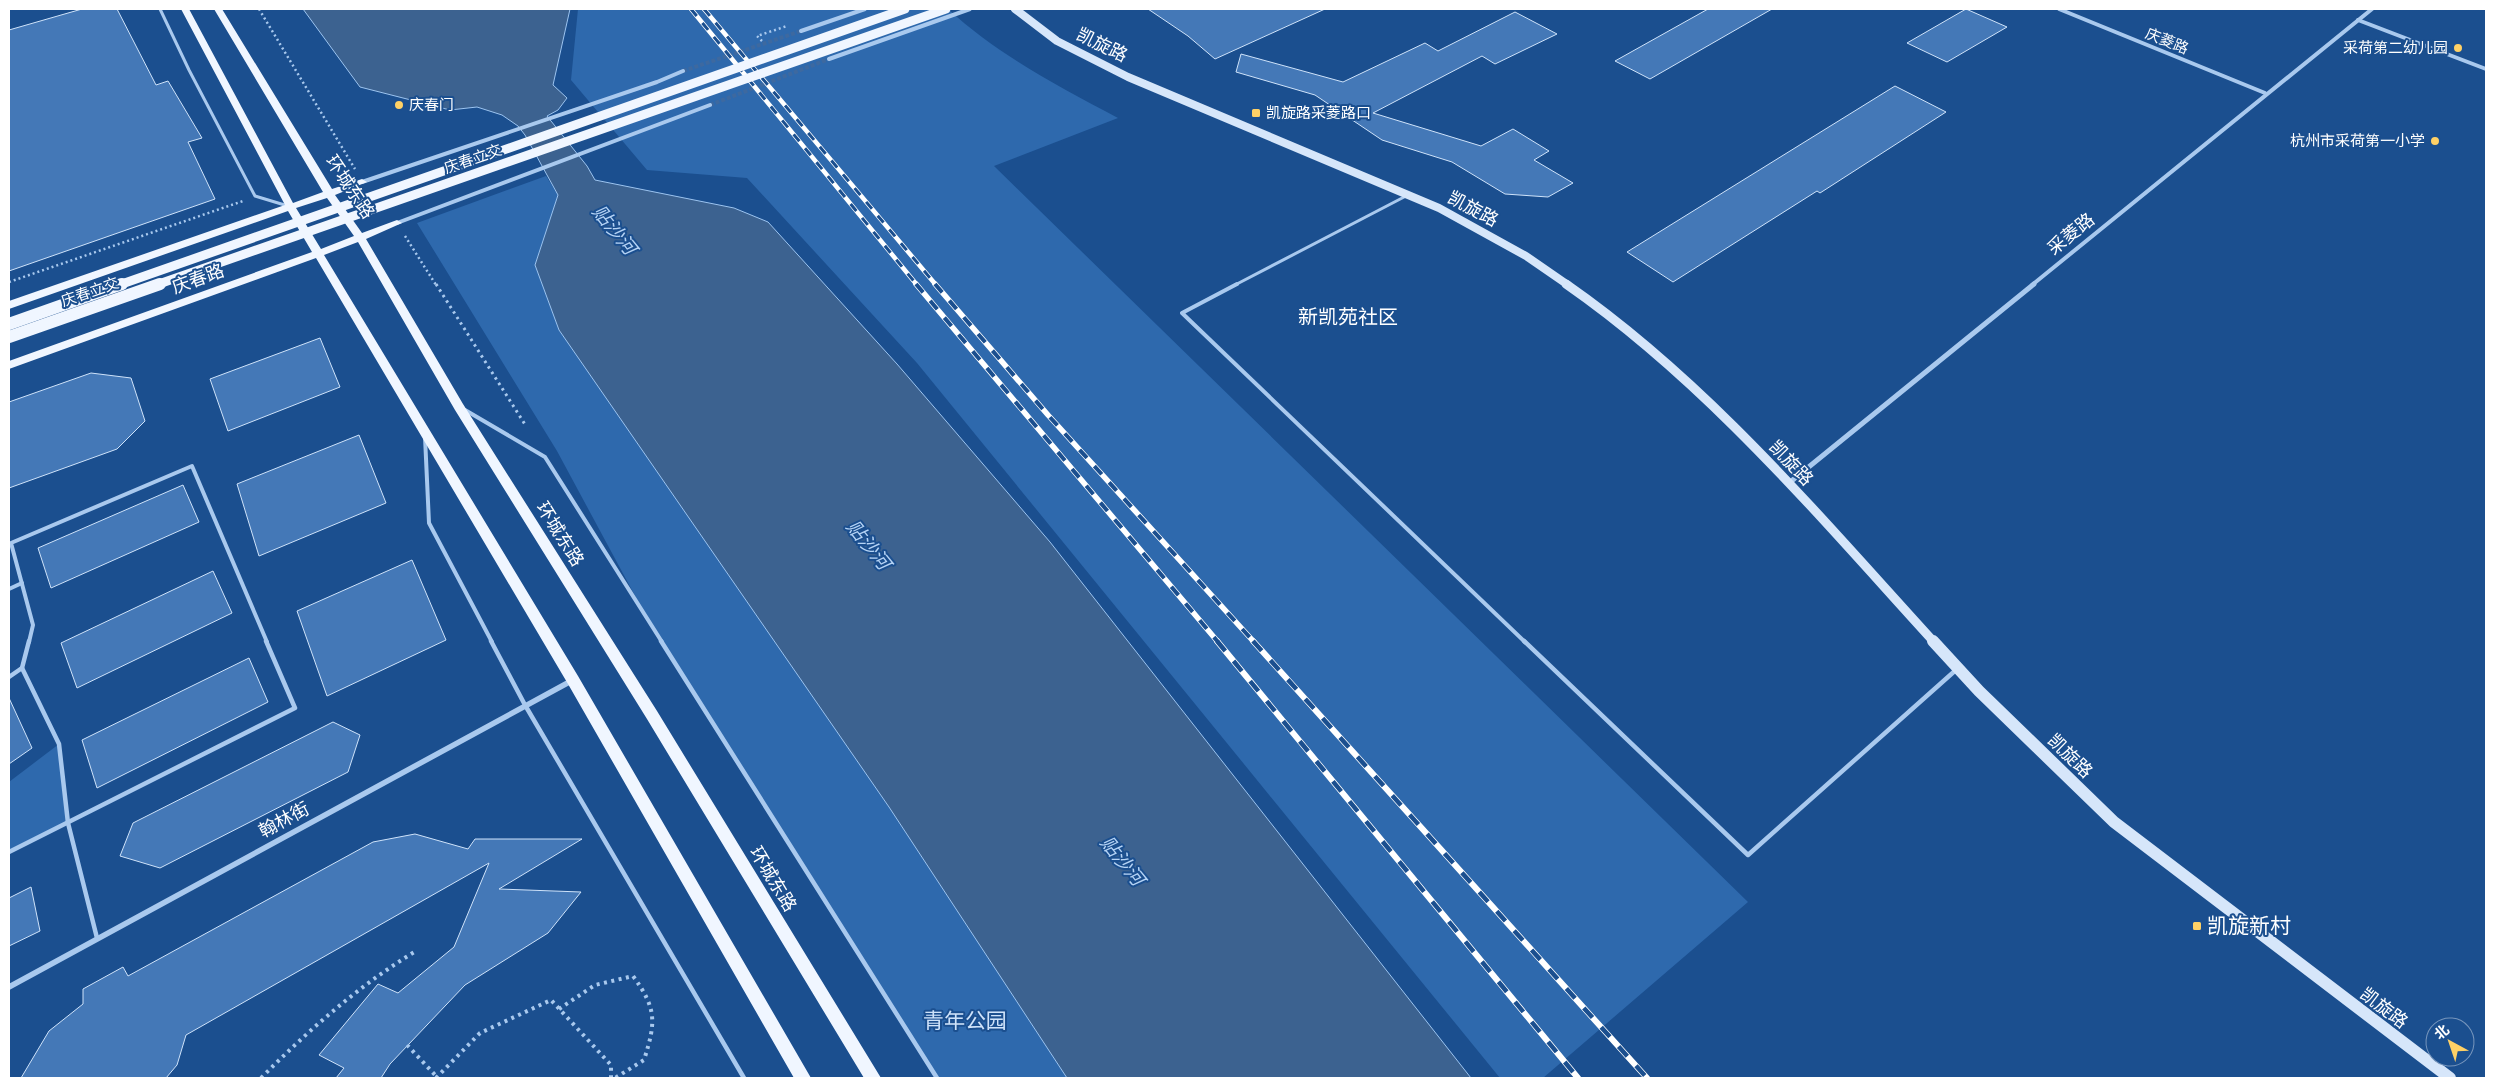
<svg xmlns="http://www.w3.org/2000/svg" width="2495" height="1087" font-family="'Nunito Sans','Noto Sans SC',sans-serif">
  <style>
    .green { fill: #2e69ad }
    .water { fill: #3c6290; stroke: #9cc4f0 }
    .building { fill: #4478b7; stroke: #cfe3fa }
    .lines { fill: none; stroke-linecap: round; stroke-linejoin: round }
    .street-tunnel { stroke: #3d69a0; stroke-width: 4; stroke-dasharray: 4 2; stroke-linecap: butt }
    .path-far2 { stroke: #a9c9ee; stroke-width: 2.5; stroke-dasharray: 2 3; stroke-linecap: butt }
    .path-far1 { stroke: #a9c9ee; stroke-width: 3; stroke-dasharray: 2.5 4; stroke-linecap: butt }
    .path { stroke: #a9c9ee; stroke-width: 4; stroke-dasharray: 3 4.5; stroke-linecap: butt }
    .lane-far2 { stroke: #a9c9ee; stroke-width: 3 }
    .lane-far1 { stroke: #a9c9ee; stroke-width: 4 }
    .lane { stroke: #a9c9ee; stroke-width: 4.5 }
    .street-far2 { stroke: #a9c9ee; stroke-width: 4 }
    .street-far1 { stroke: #a9c9ee; stroke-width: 5 }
    .street { stroke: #a9c9ee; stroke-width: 5.5 }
    .secondary-far2 { stroke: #d6e6fa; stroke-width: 8 }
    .secondary-far1 { stroke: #d6e6fa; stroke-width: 9 }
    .secondary { stroke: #d6e6fa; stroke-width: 12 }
    .primary { fill: #f0f6ff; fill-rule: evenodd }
    .rail-far2-casing { stroke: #fff; stroke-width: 4.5 }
    .rail-far1-casing { stroke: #fff; stroke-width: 5.5 }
    .rail-casing { stroke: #fff; stroke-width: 6 }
    .rail-far2 { stroke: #1b4f8f; stroke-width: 3; stroke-dasharray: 9; stroke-linecap: butt }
    .rail-far1 { stroke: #1b4f8f; stroke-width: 4; stroke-dasharray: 11; stroke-linecap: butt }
    .rail { stroke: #1b4f8f; stroke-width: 4.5; stroke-dasharray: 13; stroke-linecap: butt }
    .primary-bridge-far1 { stroke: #f0f6ff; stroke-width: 9 }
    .primary-bridge { stroke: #f0f6ff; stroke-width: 12 }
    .poi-dot { fill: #ffd166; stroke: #1b4f8f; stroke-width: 2 }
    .labels { text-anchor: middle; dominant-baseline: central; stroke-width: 4; stroke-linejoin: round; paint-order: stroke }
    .far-street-label { font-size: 15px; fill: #fff; stroke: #1b4f8f }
    .far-poi-label { font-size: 15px; fill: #fff; stroke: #1b4f8f; text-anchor: end }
    .street-label { font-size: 18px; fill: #fff; stroke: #1b4f8f }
    .water-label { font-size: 19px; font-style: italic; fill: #b5d3f5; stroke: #1b4f8f }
    .quarter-label { font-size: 20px; fill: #fff; stroke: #1b4f8f }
    .near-poi-label { font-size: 21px; fill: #fff; stroke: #1b4f8f; text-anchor: start }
    .near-park-label { font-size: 21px; fill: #cfe3fa; stroke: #1b4f8f }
  </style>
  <rect width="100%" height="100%" fill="#1b4f8f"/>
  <g class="green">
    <path d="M578,9H948C998,55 1058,86 1118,118L994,166L1748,902L1543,1078H1500L917,363L747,178L647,170L571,80Z"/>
    <polygon points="546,176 558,195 535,265 559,330 889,807 1067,1078 938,1078 661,644 557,451 417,223"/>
    <polygon points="59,744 68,823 9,852 9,782"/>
  </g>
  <polygon class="water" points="303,9 570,9 553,85 567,98 558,110 547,116 587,166 595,180 734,208 768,222 897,364 1050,542 1471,1078 1067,1078 889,807 559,330 535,265 558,195 525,135 518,126 502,115 477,107 450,110 360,87"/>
  <g class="building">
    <polygon points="82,9 117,9 156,85 168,81 202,138 188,142 215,199 9,271 9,30"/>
    <polygon points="1148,9 1325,9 1215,59 1188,36"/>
    <polygon points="1708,9 1772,9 1650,79 1615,61"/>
    <polygon points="1966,9 2007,27 1947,62 1907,43"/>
    <polygon points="1515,12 1557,34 1495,64 1482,56 1373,113 1481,146 1513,129 1549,151 1534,160 1573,183 1548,197 1505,194 1452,162 1382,140 1315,95 1236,72 1241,54 1343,82 1425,43 1438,51"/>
    <polygon points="1895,86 1946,112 1820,193 1817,191 1673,282 1627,252"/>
    <polygon points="320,338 340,387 228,431 210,379"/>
    <polygon points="91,373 131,378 145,421 117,449 9,488 9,402"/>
    <polygon points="359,435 386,503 259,556 237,484"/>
    <polygon points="183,485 199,522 51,588 38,548"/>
    <polygon points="412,560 446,640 327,696 297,611"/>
    <polygon points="213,571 232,613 77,688 61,643"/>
    <polygon points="249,658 268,702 97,788 82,740"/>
    <polygon points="9,698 32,748 9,764"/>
    <polygon points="333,722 360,735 348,772 160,868 120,856 133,823"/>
    <polygon points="415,834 468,849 475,839 582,839 499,889 581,892 548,933 465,985 390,1064 381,1078 336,1078 344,1068 319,1055 378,984 398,993 454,947 489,863 186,1035 177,1065 166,1078 21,1078 49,1031 83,1004 83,989 123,967 128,976 373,842"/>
    <polygon points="31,887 40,931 9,946 9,898"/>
  </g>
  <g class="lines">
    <g class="street-tunnel">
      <polyline points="683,71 801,31"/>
      <polyline points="710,105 829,59"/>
    </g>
    <g class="path-far2">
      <polyline points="259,9 355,169"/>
      <polyline points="762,41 757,36 787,26"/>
      <polyline points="405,236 436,285"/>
      <polyline points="9,282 243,201"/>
    </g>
    <polyline class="path-far1" points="436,284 526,426"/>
    <g class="path">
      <path d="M559,1009L595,985L633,976C657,1009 656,1022 644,1060L615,1078"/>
      <polyline points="407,1045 437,1077"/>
      <path d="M261,1078C309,1030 358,986 416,951"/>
      <polyline points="436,1078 480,1033 551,1000 611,1065 611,1078"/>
    </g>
    <g class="lane-far2">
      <polyline points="160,9 189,70 255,196 288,206"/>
      <polyline points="1235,285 1406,196"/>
    </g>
    <g class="lane-far1">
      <polyline points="1237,284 1182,313 1525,642"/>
      <polyline points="465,410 545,457 662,642"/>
      <polyline points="425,437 429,523 492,642"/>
      <polyline points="9,589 22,583"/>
      <polyline points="29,642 33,625 11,543 192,466 267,642"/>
    </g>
    <g class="lane">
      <polyline points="491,641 525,705 744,1078"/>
      <polyline points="661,641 937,1078"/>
      <polyline points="1524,641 1748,855 1957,669"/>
      <polyline points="22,668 59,744 68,823 97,938"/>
      <polyline points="9,677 22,668 29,641"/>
      <polyline points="9,852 295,708 266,641"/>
    </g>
    <g class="street-far2">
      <polyline points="2059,9 2265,93"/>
      <polyline points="2358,20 2486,69"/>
      <polyline points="801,31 865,9"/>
      <polyline points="829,59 970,9"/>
      <polyline points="362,182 657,82 683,71"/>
      <polyline points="397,223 710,105"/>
      <polyline points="2032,285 2372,9"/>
    </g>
    <polyline class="street-far1" points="1789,483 2034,284"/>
    <polyline class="street" points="9,987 573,680"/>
    <polyline class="secondary-far2" points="1015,9 1057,41 1128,77 1439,208 1526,256 1568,285"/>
    <path class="secondary-far1" d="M1566,284C1707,382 1819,516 1934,642"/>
    <polyline class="secondary" points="1933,641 1979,691 2114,822 2450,1078"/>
    <path class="primary" d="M181,9H189L293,203L323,192L214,9H222L332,189L362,179L367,182L335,195L362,233L397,220L402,223L366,239L463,404L657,711L881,1078H864L647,719L455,410L358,242L324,255L578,676L811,1078H794L568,684L316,258L9,369V361L312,252L288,211L9,309V301L285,205ZM327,198L354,236L321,249L296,208Z"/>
    <g class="rail-far2-casing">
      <g id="rail-far2">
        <polyline points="691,9 917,285"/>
        <polyline points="704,9 936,285"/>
      </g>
    </g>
    <g class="rail-far1-casing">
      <g id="rail-far1">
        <polyline points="916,284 1218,642"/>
        <polyline points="935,284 1048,415 1254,642"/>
      </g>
    </g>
    <g class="rail-casing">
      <g id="rail">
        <polyline points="1217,641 1578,1078"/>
        <polyline points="1253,641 1647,1078"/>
      </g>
    </g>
    <use href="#rail-far2" class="rail-far2"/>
    <use href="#rail-far1" class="rail-far1"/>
    <use href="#rail" class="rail"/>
    <g class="primary-bridge-far1">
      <polyline points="119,285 905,9"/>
      <polyline points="156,285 946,9"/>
    </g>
    <g class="primary-bridge">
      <polyline points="9,324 122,284"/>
      <polyline points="9,337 160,284"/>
    </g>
  </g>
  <g class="poi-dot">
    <circle cx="2458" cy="48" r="5"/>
    <circle cx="399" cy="105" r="5"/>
    <rect x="1251" y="108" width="10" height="10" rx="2.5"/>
    <circle cx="2435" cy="141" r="5"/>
    <rect x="2192" y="921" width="10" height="10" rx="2.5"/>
  </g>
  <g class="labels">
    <g class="far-street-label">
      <text transform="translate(2167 41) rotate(22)">庆菱路</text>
      <text transform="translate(473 159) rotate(-19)">庆春立交</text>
      <text transform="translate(90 292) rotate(-19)">庆春立交</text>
    </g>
    <g class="far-poi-label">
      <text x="2448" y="48">采荷第二幼儿园</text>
      <text x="409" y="105" text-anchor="start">庆春门</text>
      <text x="1266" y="113" text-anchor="start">凯旋路采菱路口</text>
      <text x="2425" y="141">杭州市采荷第一小学</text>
    </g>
    <g class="street-label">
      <text transform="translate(1102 45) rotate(26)">凯旋路</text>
      <text transform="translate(350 187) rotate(56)">环城东路</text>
      <text transform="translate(1473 209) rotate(28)">凯旋路</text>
      <text transform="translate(2071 234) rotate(-39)">采菱路</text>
      <text transform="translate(198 279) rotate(-20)">庆春路</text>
      <text transform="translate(1791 463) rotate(46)">凯旋路</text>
      <text transform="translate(560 534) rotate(58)">环城东路</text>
      <text transform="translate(2070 756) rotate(44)">凯旋路</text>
      <text transform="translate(284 820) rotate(-28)">翰林街</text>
      <text transform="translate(773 879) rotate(59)">环城东路</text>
      <text transform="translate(2384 1008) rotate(37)">凯旋路</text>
    </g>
    <g class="water-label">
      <text transform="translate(614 230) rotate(51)">贴沙河</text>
      <text transform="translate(868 545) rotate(51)">贴沙河</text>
      <text transform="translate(1122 861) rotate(51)">贴沙河</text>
    </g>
    <g class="quarter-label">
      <text x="1348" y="317">新凯苑社区</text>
    </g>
    <g class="near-poi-label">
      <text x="2207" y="926">凯旋新村</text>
    </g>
    <g class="near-park-label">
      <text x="965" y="1021">青年公园</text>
    </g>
  </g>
  <rect width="2495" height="1087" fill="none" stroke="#ffffff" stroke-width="20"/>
  <g transform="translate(2450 1042) rotate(320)"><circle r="24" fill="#1b4f8f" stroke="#7695bc"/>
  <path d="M0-4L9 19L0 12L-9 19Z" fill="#ffd166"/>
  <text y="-8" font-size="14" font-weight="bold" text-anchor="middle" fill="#ffffff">北</text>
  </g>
</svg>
